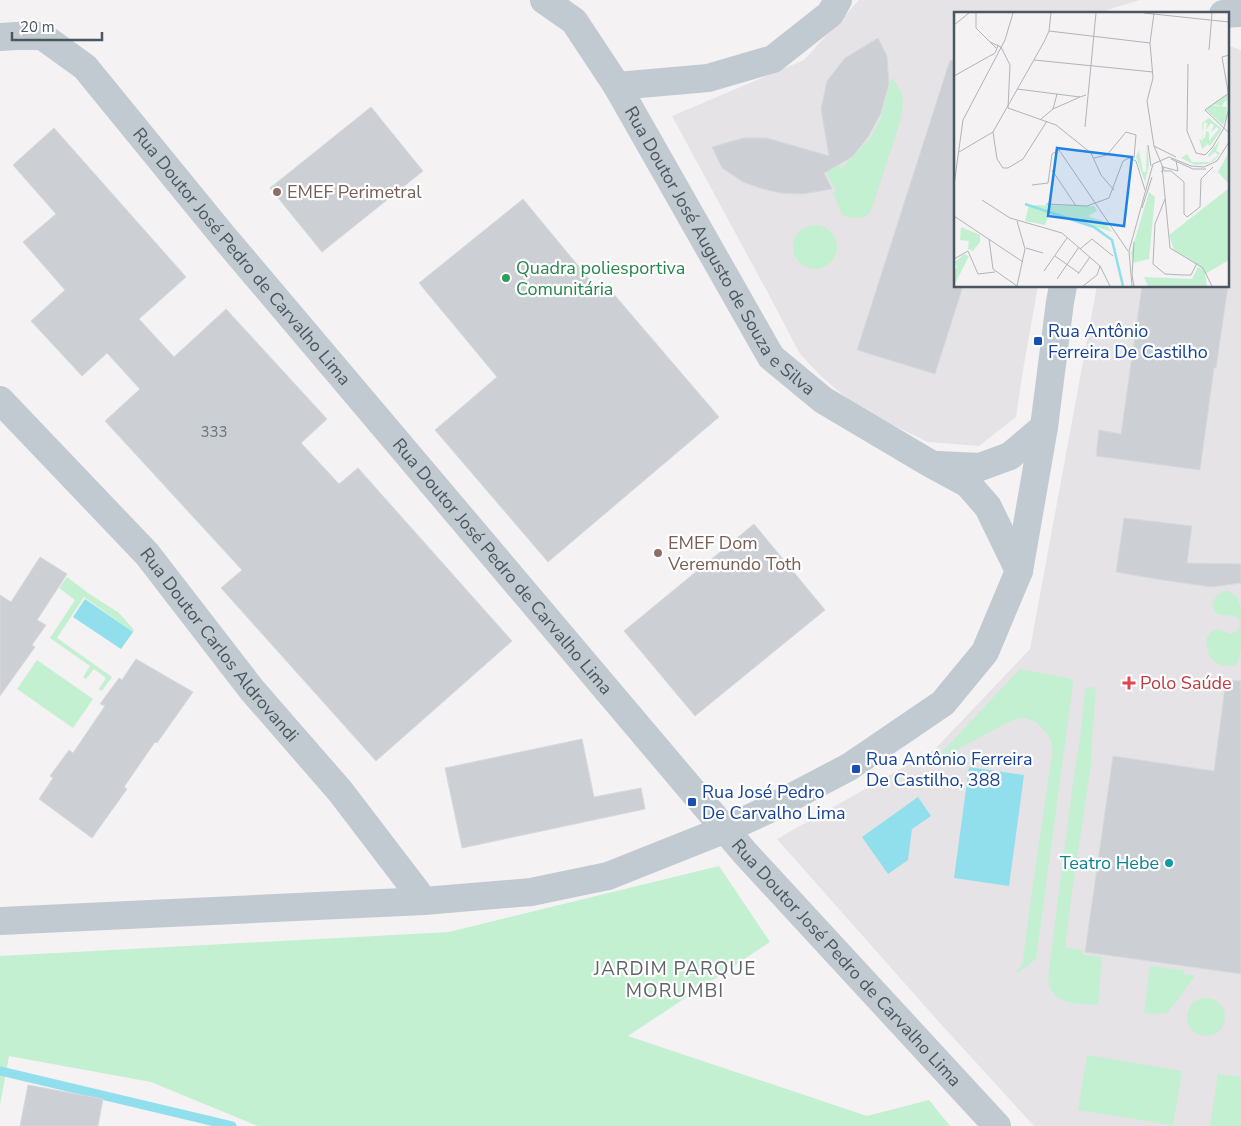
<svg xmlns="http://www.w3.org/2000/svg" width="1241" height="1126" font-family="'Nunito Sans',sans-serif">
  <style>
    .education { fill: #e5e3e5 }
    .green { fill: #c3f0d1 }
    .water { fill: #91dfec }
    .lines { fill: none; stroke-linecap: round; stroke-linejoin: round }
    .stream { stroke: #91dfec; stroke-width: 9 }
    .building { fill: #ccd0d4; stroke: #d6d9dd }
    .minor { stroke: #c1cad1; stroke-width: 28 }
    .education-dot { fill: #8d6e63; stroke: #fff; stroke-width: 2 }
    .leisure-dot { fill: #2e9e5b; stroke: #fff; stroke-width: 2 }
    .transit-dot { fill: #1a4fb4; stroke: #fff; stroke-width: 2 }
    .health-dot { fill: #e0444e; stroke: #fff; stroke-width: 2 }
    .culture-dot { fill: #0f9aa8; stroke: #fff; stroke-width: 2 }
    .labels { text-anchor: middle; dominant-baseline: central; stroke-width: 4.5; stroke-linejoin: round; paint-order: stroke }
    .number-label { font-size: 15px; fill: #6a757d }
    .education-label { font-size: 18px; fill: #785e54; stroke: #fff; text-anchor: start }
    .street-label { font-size: 18px; fill: #4a5760; stroke: #fff }
    .leisure-label { font-size: 18px; fill: #27864d; stroke: #fff; text-anchor: start }
    .transit-label { font-size: 18px; fill: #164399; stroke: #fff; text-anchor: start }
    .health-label { font-size: 18px; fill: #be3a42; stroke: #fff; text-anchor: start }
    .culture-label { font-size: 18px; fill: #0d838f; stroke: #fff; text-anchor: end }
    .neighbourhood-label { font-size: 19px; letter-spacing: 1px; fill: #5f6367; stroke: #fff }
    .inset-river { fill: none; stroke: #91dfec; stroke-width: 2.5 }
    .inset-road { fill: none; stroke: #b0b4b8; stroke-width: 1 }
    .view { fill: #1d82e3; fill-opacity: 0.15; stroke: #1d82e3; stroke-width: 2.5 }
    .inset-edge { fill: none; stroke: #4a5760; stroke-width: 2.5 }
  </style>
  <rect width="100%" height="100%" fill="#f4f2f3"/>
  <g class="education">
    <polygon points="859,0 1140,0 1107,10 1106,14 955,14 955,286 1038,286 1023,370 1016,417 979,446 928,442 866,412 844,396 821,376 800,354 768,293 672,116 804,60"/>
    <polygon points="1227,45 1241,50 1241,1126 1034,1126 939,1022 777,839 934,750 1030,649 1097,286 1227,286"/>
  </g>
  <g class="green">
    <path d="M891,78L897,84L903,96L902,113L900,122L873,205C873,206 870,212 869,213C863,220 850,218 842,215L833,193L836,190L825,170L837,163L841,169L871,137L882,115Z"/>
    <circle cx="815" cy="247" r="22"/>
    <polygon points="67,577 88,593 119,613 134,630 133,632 84,597 57,638 112,677 102,691 99,689 106,678 94,669 86,679 83,677 90,666 50,638 75,600 59,588"/>
    <path d="M1223,591H1228L1234,594L1237,597L1241,608V650L1237,664C1226,669 1218,665 1210,657C1206,646 1203,635 1216,629C1226,629 1229,639 1239,629L1240,621C1237,618 1237,617 1233,616C1225,615 1213,616 1213,605C1213,598 1219,594 1223,591Z"/>
    <polygon points="37,660 93,699 73,728 17,689"/>
    <polygon points="1020,669 1068,678 1073,680 1073,684 1036,959 1018,973 1015,972 1021,967 1023,960 1030,905 1052,754 1052,742 1046,732 1036,722 1026,718 1015,719 984,735 929,765 927,762 945,749"/>
    <path d="M1087,687H1093L1096,691L1092,739L1091,765L1071,899L1065,947L1083,950V955L1102,957L1098,1005C1075,1003 1050,1006 1048,977L1074,775L1079,746L1085,692Z"/>
    <polygon points="719,866 770,942 628,1036 867,1116 929,1100 950,1126 258,1126 151,1082 9,1056 0,1105 0,956 449,932"/>
    <polygon points="1150,966 1184,970 1184,974 1195,976 1177,1001 1166,1013 1152,1014 1144,1013"/>
    <circle cx="1206" cy="1017" r="19"/>
    <polygon points="1087,1055 1182,1071 1173,1125 1078,1110"/>
    <polygon points="1218,1074 1241,1077 1241,1126 1210,1126"/>
  </g>
  <g class="water">
    <polygon points="85,599 133,632 121,649 73,617"/>
    <polygon points="969,767 1024,775 1009,886 954,878"/>
    <polygon points="918,797 931,816 912,829 908,860 888,874 862,837"/>
  </g>
  <g class="lines">
    <polyline class="stream" points="0,1071 232,1126"/>
  </g>
  <g class="building">
    <polygon points="878,38 887,56 889,83 881,113 868,137 852,157 824,173 832,189 802,194 781,193 763,189 743,182 722,168 712,147 743,138 767,138 829,156 821,109 827,81 845,58"/>
    <polygon points="950,60 955,61 955,286 963,286 935,374 857,350"/>
    <polygon points="371,107 423,171 322,252 270,188"/>
    <polygon points="54,128 186,277 139,319 174,357 226,309 327,419 301,443 339,484 358,468 512,641 376,761 221,588 242,570 105,421 140,389 107,353 82,376 31,321 65,290 23,242 56,214 13,165"/>
    <polygon points="523,199 599,291 606,285 719,417 548,562 435,430 497,377 419,283"/>
    <polygon points="1142,286 1228,286 1216,368 1214,368 1200,470 1096,456 1099,430 1121,434"/>
    <polygon points="1124,518 1192,526 1187,563 1241,564 1241,583 1211,587 1156,579 1116,572"/>
    <polygon points="754,524 825,610 695,716 624,631"/>
    <polygon points="40,557 67,574 37,620 46,625 32,645 35,647 0,696 0,595 11,602"/>
    <polygon points="136,659 193,692 157,743 155,742 124,787 127,789 92,838 39,799 53,778 50,776 69,750 73,753 105,706 100,704 119,678 122,680"/>
    <polygon points="1226,680 1241,681 1241,974 1085,952 1113,756 1214,771"/>
    <polygon points="582,739 594,797 641,788 645,809 462,848 445,768"/>
    <polygon points="28,1085 103,1099 98,1126 20,1126"/>
  </g>
  <g class="lines">
    <g class="minor">
      <path id="s1" d="M544,0L574,21L617,86L771,357L823,400L931,464L968,484L988,507L1019,571"/>
      <polyline points="1223,14 1241,13"/>
      <path id="s2" d="M0,37L16,36H42L85,67L223,236L745,853L997,1126"/>
      <polyline points="617,86 708,78 773,59 830,14 838,0"/>
      <path id="s3" d="M0,400L147,554L252,690L340,791L424,901"/>
      <polyline points="938,465 980,467 1010,456 1044,427"/>
      <polyline points="0,921 424,901 531,892 608,876 726,829 765,811 849,767 943,703 985,652 1019,571 1044,427 1060,302 1063,286"/>
    </g>
  </g>
  <g class="education-dot">
    <circle cx="277" cy="192" r="5"/>
    <circle cx="658" cy="553" r="5"/>
  </g>
  <circle class="leisure-dot" cx="506" cy="278" r="5"/>
  <g class="transit-dot">
    <rect x="1033" y="336" width="10" height="10" rx="2.5"/>
    <rect x="851" y="764" width="10" height="10" rx="2.5"/>
    <rect x="687" y="797" width="10" height="10" rx="2.5"/>
  </g>
  <path class="health-dot" d="M1126.5 675.5h5v5h5v5h-5v5h-5v-5h-5v-5h5z"/>
  <circle class="culture-dot" cx="1169" cy="863" r="5"/>
  <g class="labels">
    <g class="number-label">
      <text x="214" y="432">333</text>
    </g>
    <g class="education-label">
      <text x="287" y="192">EMEF Perimetral</text>
      <text x="668" y="543">EMEF Dom<tspan x="668" dy="21">Veremundo Toth</tspan></text>
    </g>
    <g class="street-label">
      <text stroke="none"><textPath href="#s1" startOffset="310">Rua Doutor José Augusto de Souza e Silva</textPath></text>
      <text stroke="none"><textPath href="#s2" startOffset="341">Rua Doutor José Pedro de Carvalho Lima</textPath></text>
      <text stroke="none"><textPath href="#s2" startOffset="746">Rua Doutor José Pedro de Carvalho Lima</textPath></text>
      <text stroke="none"><textPath href="#s3" startOffset="329">Rua Doutor Carlos Aldrovandi</textPath></text>
      <text stroke="none"><textPath href="#s2" startOffset="1271">Rua Doutor José Pedro de Carvalho Lima</textPath></text>
    </g>
    <g class="leisure-label">
      <text x="516" y="268">Quadra poliesportiva<tspan x="516" dy="21">Comunitária</tspan></text>
    </g>
    <g class="transit-label">
      <text x="1048" y="331">Rua Antônio<tspan x="1048" dy="21">Ferreira De Castilho</tspan></text>
      <text x="866" y="759">Rua Antônio Ferreira<tspan x="866" dy="21">De Castilho, 388</tspan></text>
      <text x="702" y="792">Rua José Pedro<tspan x="702" dy="21">De Carvalho Lima</tspan></text>
    </g>
    <g class="health-label">
      <text x="1140" y="683">Polo Saúde</text>
    </g>
    <g class="culture-label">
      <text x="1159" y="863">Teatro Hebe</text>
    </g>
    <g class="neighbourhood-label">
      <text x="675" y="969">JARDIM PARQUE<tspan x="675" dy="22">MORUMBI</tspan></text>
    </g>
  </g>
  <g transform="translate(954 12)">
    <rect width="275" height="275" fill="#f4f2f3"/>
    <path d="M274,82L272,106L269,113L252,98L256,93L273,95L272,87L268,94L258,92ZM255,106L268,117L256,134L250,130L253,133L248,137L245,126L249,129L248,111ZM250,110L253,111L252,118L257,111L260,113L257,120L263,115L265,117L255,129V120L252,119L251,126H248ZM266,128L262,139L266,141L261,148L253,152L241,153L227,146L233,142L238,150H256L264,143L261,140L255,145L254,143ZM193,129L195,153L191,170L182,145L185,138L189,160H192ZM275,140V248L251,262L253,274H194L190,265L238,267L244,255L252,258L220,238L215,223L274,177V171L264,160ZM195,180L201,185L195,247L179,251L177,241ZM75,193L140,194L143,199L134,204L151,210L158,220L96,200L91,213L71,209ZM7,215L26,223V230L19,239L14,237L15,229L6,228ZM10,242L15,244L0,274V259L3,255L1,250Z" fill="#c3f0d1" fill-rule="evenodd"/>
    <path class="inset-river" d="M71,192L140,215L158,228L169,274"/>
    <path class="inset-road" d="M22,1V16L42,36M190,1L275,10M200,1L196,31L199,66L193,89L200,134L210,158L207,160M0,13L15,1M95,19L196,31M36,30L47,35L56,53L54,96L102,113L137,141L147,163L160,178M255,38L258,1M275,43L268,45L275,85M80,48L199,60M234,52L233,119L242,141L251,143L258,136L270,116L275,95M0,64L41,41L44,34M63,77L126,85L132,83M275,81L251,98L275,121M99,97L103,82M87,107L99,97L126,85M131,115L142,1M39,120L43,147L49,156H54L69,147L93,109M194,133L197,154M200,134L222,145M5,140L39,120L90,30L95,19L97,1M140,146L153,143L172,120L182,123L180,146M217,147L239,157H252M208,154L216,236L249,256L258,274M209,155L224,159L222,149M98,158L122,194M210,159H217L230,170V202L233,205L246,195L247,167L259,155M0,173L9,108L51,28L59,1M78,173L94,171L98,142L105,138L174,239M211,187L201,212L199,252L211,262L228,263H237L243,251M28,188L56,206L108,221L146,254L156,274M92,192L133,194L155,186L169,149L175,146L182,149L191,178M188,196L198,165M0,204L69,250M63,209L71,237L63,274M35,227L39,257L63,274M180,230L178,263L180,274M72,236L89,241M126,237L138,227L159,244M101,244L125,261M0,247L14,239L24,262L41,260M90,259L113,226M124,262L136,245M103,267L125,235M129,274L143,263L146,254M178,274L175,239L199,152L215,145L237,154L250,155L263,149L275,130"/>
    <path class="view" d="M103,136L178,145L170,214L94,204Z"/>
    <rect width="275" height="275" class="inset-edge"/>
  </g>
  <path d="M12 32v8h90v-8" fill="none" stroke="#4a5760" stroke-width="2.5"/>
  <text x="20" y="32" font-size="15" fill="#4a5760" stroke="#ffffff" stroke-width="4" paint-order="stroke">20 m</text>
</svg>
